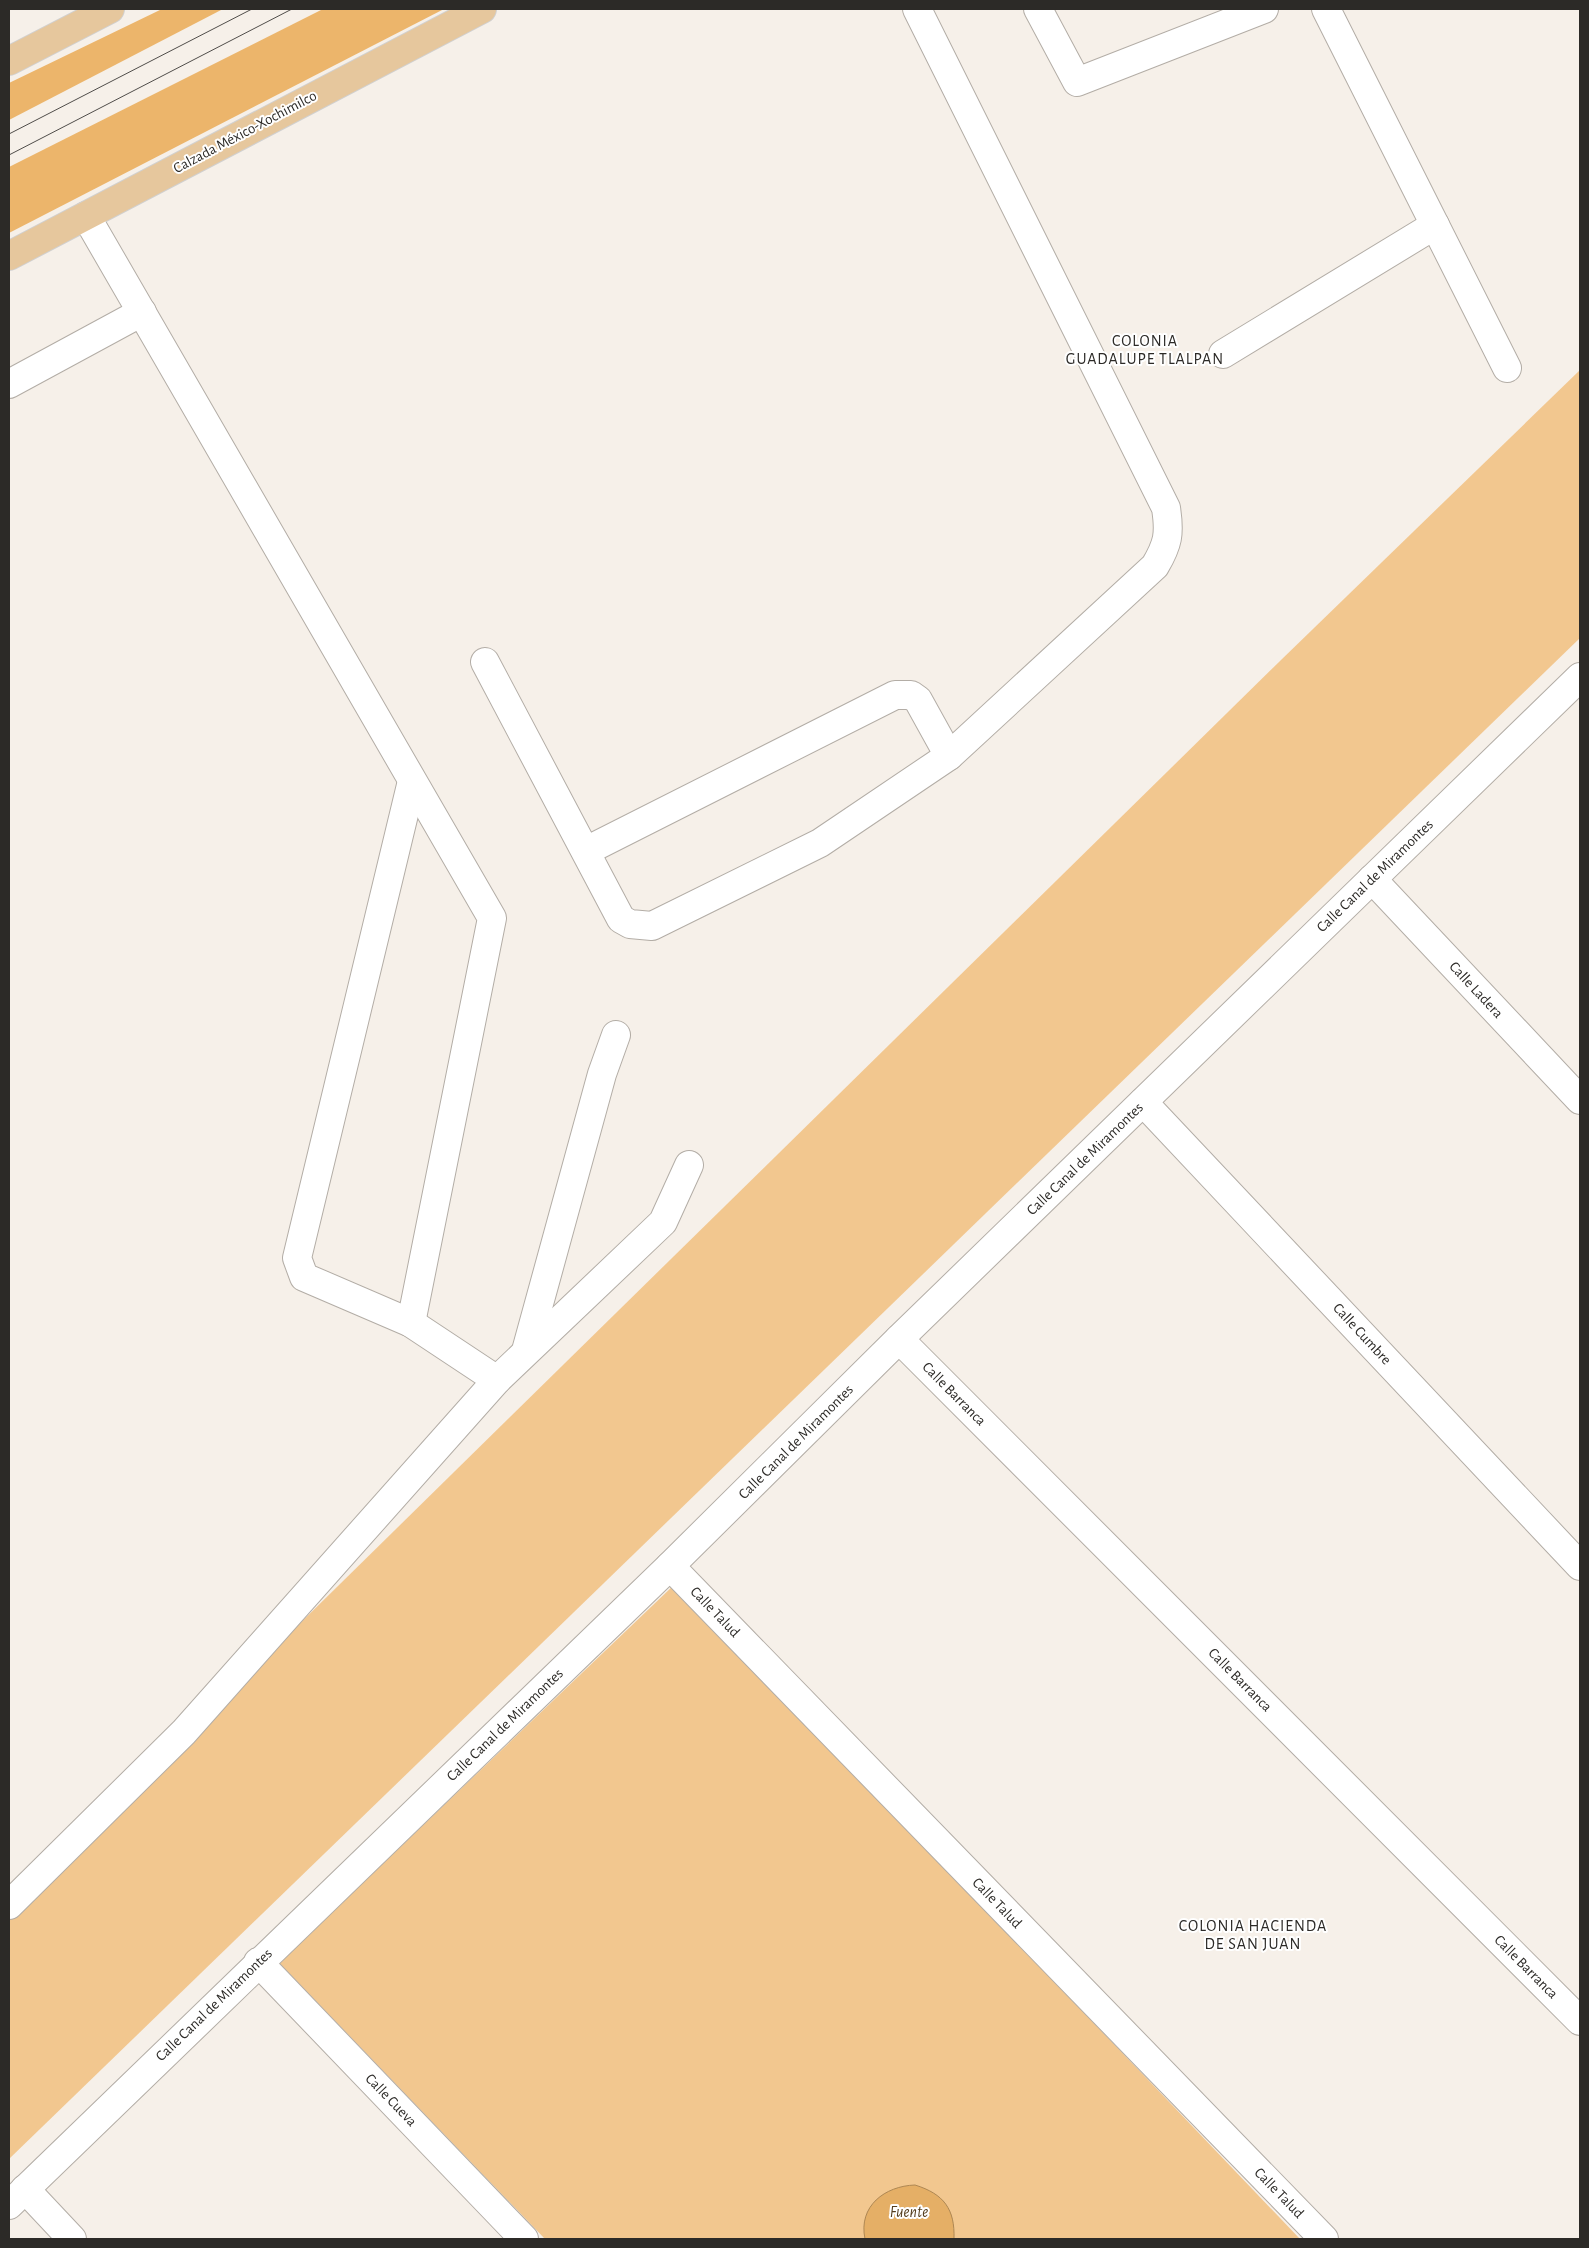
<svg xmlns="http://www.w3.org/2000/svg" width="1589" height="2248" font-family="'Alegreya Sans',sans-serif">
  <style>
    .green { fill: #f2c78f }
    .forest { fill: #ecb56b }
    .water { fill: #e5af66; stroke: #ae8753 }
    .lines { fill: none; stroke-linecap: round; stroke-linejoin: round }
    .minor-casing { stroke: #b3ada6; stroke-width: 30 }
    .major-casing { stroke: #d1d0cf; stroke-width: 30 }
    .minor { stroke: #fff; stroke-width: 28 }
    .major { stroke: #e6c79d; stroke-width: 28 }
    .tram { stroke: #504d4a; stroke-width: 1 }
    .labels { text-anchor: middle; dominant-baseline: central; stroke-width: 4; stroke-linejoin: round; paint-order: stroke }
    .street-label { font-size: 15px; fill: #2c2a27; stroke: #fff }
    .neighbourhood-label { font-size: 16px; letter-spacing: 1px; fill: #2c2a27; stroke: #fff }
    .water-label { font-size: 16px; font-style: italic; fill: #543d1d; stroke: #fff }
  </style>
  <rect width="100%" height="100%" fill="#f6f0e9"/>
  <g class="green">
    <polygon points="1580,370 1580,638 9,2159 9,1909 1280,661"/>
    <polygon points="675,1584 1300,2239 545,2239 279,1963"/>
  </g>
  <g class="forest">
    <polygon points="162,9 223,9 9,120 9,83"/>
    <polygon points="323,9 444,9 9,233 9,167"/>
  </g>
  <path class="water" d="M915,2185C944,2194 955,2209 954,2239H865C858,2206 885,2186 915,2185Z"/>
  <g class="lines">
    <g class="minor-casing">
      <g id="minor">
        <path d="M917,9L1166,508C1170,534 1168,544 1155,566L949,756"/>
        <polyline points="1038,9 1077,82 1264,9"/>
        <polyline points="1326,9 1507,368"/>
        <polyline points="86,216 492,918 411,1323"/>
        <polyline points="1223,354 1435,225"/>
        <polyline points="9,384 142,312"/>
        <polyline points="485,662 621,919 630,924 652,926 820,843 949,756 918,700 911,695 895,695 586,851"/>
        <polyline points="412,781 297,1258 304,1277 411,1323 497,1380 663,1222 689,1165"/>
        <polyline points="1372,879 1580,1100"/>
        <polyline points="1143,1102 1580,1566"/>
        <polyline points="899,1339 1580,2021"/>
        <polyline points="526,1351 602,1074 616,1035"/>
        <polyline points="670,1566 1324,2239"/>
        <polyline points="9,1905 184,1732 497,1380"/>
        <polyline points="258,1962 524,2239"/>
        <polyline points="25,2189 72,2239"/>
        <polyline points="9,2205 670,1566 899,1339 1580,677"/>
      </g>
    </g>
    <g class="major-casing">
      <g id="major">
        <polyline points="9,61 110,9"/>
        <polyline points="9,256 482,9"/>
      </g>
    </g>
    <use href="#minor" class="minor"/>
    <use href="#major" class="major"/>
    <g class="tram">
      <polyline points="9,134 252,9"/>
      <polyline points="9,155 292,9"/>
    </g>
  </g>
  <g class="labels">
    <g class="street-label">
      <text transform="translate(245 132) rotate(-28)">Calzada México-Xochimilco</text>
      <text transform="translate(1375 876) rotate(-44)">Calle Canal de Miramontes</text>
      <text transform="translate(1476 990) rotate(47)">Calle Ladera</text>
      <text transform="translate(1085 1159) rotate(-44)">Calle Canal de Miramontes</text>
      <text transform="translate(1362 1334) rotate(47)">Calle Cumbre</text>
      <text transform="translate(954 1394) rotate(45)">Calle Barranca</text>
      <text transform="translate(796 1442) rotate(-45)">Calle Canal de Miramontes</text>
      <text transform="translate(715 1612) rotate(46)">Calle Talud</text>
      <text transform="translate(1240 1680) rotate(45)">Calle Barranca</text>
      <text transform="translate(505 1725) rotate(-44)">Calle Canal de Miramontes</text>
      <text transform="translate(997 1903) rotate(46)">Calle Talud</text>
      <text transform="translate(1526 1967) rotate(45)">Calle Barranca</text>
      <text transform="translate(214 2005) rotate(-44)">Calle Canal de Miramontes</text>
      <text transform="translate(391 2100) rotate(46)">Calle Cueva</text>
      <text transform="translate(1279 2193) rotate(46)">Calle Talud</text>
    </g>
    <g class="neighbourhood-label">
      <text x="1145" y="341">COLONIA<tspan x="1145" dy="18">GUADALUPE TLALPAN</tspan></text>
      <text x="1253" y="1926">COLONIA HACIENDA<tspan x="1253" dy="18">DE SAN JUAN</tspan></text>
    </g>
    <g class="water-label">
      <text x="909" y="2212">Fuente</text>
    </g>
  </g>
  <rect width="1589" height="2248" fill="none" stroke="#2c2a27" stroke-width="20"/>
</svg>
